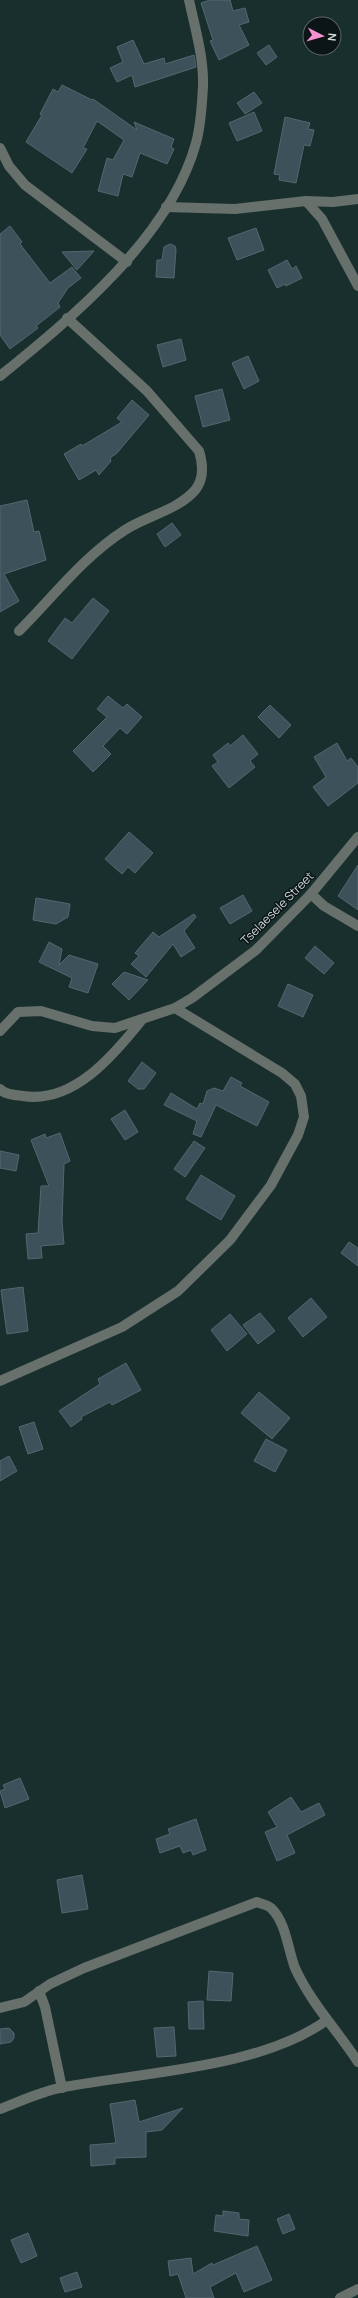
<svg xmlns="http://www.w3.org/2000/svg" width="358" height="2298" font-family="Manrope,sans-serif">
  <style>
    .building { fill: #3c5159; stroke: #526870 }
    .lines { fill: none; stroke-linecap: round; stroke-linejoin: round }
    .minor { stroke: #67706b; stroke-width: 10 }
    .labels { text-anchor: middle; dominant-baseline: central; stroke-width: 3; stroke-linejoin: round; paint-order: stroke }
    .street-label { font-size: 12px; fill: #cfdcdb; stroke: #0c1515 }
  </style>
  <rect width="100%" height="100%" fill="#192f2e"/>
  <g class="building">
    <polygon points="210,0 230,0 233,11 245,8 249,22 239,25 249,45 219,60 210,41 213,40 201,3"/>
    <polygon points="133,40 144,64 164,58 165,64 194,55 196,67 135,87 132,75 117,82 110,68 123,62 117,47"/>
    <polygon points="269,45 277,57 266,65 257,53"/>
    <polygon points="62,85 92,100 93,99 137,130 134,122 174,139 171,147 174,149 167,164 140,153 132,177 123,174 118,196 98,191 107,158 113,160 124,140 97,121 83,148 87,149 72,173 26,142 42,115 40,114 53,89 58,92"/>
    <polygon points="254,92 262,103 245,114 237,103"/>
    <polygon points="254,112 262,131 237,141 229,123"/>
    <polygon points="285,117 310,123 308,129 314,130 310,146 304,145 296,183 279,180 280,175 274,174"/>
    <polygon points="10,226 22,242 20,244 50,283 72,267 81,278 68,288 58,303 60,307 36,326 38,328 10,349 0,335 0,234"/>
    <polygon points="256,228 264,250 237,260 228,238"/>
    <polygon points="170,244 175,246 176,250 174,278 156,277 157,260 162,260 164,247"/>
    <polygon points="94,251 77,270 62,252"/>
    <polygon points="287,260 292,269 296,266 302,278 286,286 285,284 277,288 268,270"/>
    <polygon points="181,339 186,360 163,367 157,345"/>
    <polygon points="248,356 259,381 244,389 232,363"/>
    <polygon points="222,389 230,420 203,427 195,396"/>
    <polygon points="132,400 149,415 117,453 110,458 111,461 99,475 96,470 79,480 64,454 81,444 82,446 122,422 117,418"/>
    <polygon points="27,500 34,532 39,531 46,560 4,574 19,601 0,612 0,506"/>
    <polygon points="172,523 181,535 165,547 157,534"/>
    <polygon points="93,598 109,611 72,659 48,641 65,618 72,623"/>
    <polygon points="108,696 123,708 127,704 142,717 127,734 120,728 103,746 111,754 93,772 73,751 107,717 97,709"/>
    <polygon points="270,705 291,725 279,738 258,717"/>
    <polygon points="243,735 258,754 250,761 255,767 229,788 212,766 218,762 213,755 228,743 230,746"/>
    <polygon points="337,743 347,761 351,758 358,767 358,783 328,806 313,787 326,777 314,757"/>
    <polygon points="129,832 153,853 135,873 128,867 122,874 105,859"/>
    <polygon points="358,865 358,910 338,896"/>
    <polygon points="243,895 252,911 230,924 220,908"/>
    <polygon points="36,898 70,904 68,917 56,924 33,920"/>
    <polygon points="194,914 196,917 184,931 195,948 181,957 173,944 146,977 131,964 139,956 135,953 153,932 159,937"/>
    <polygon points="49,942 62,949 59,965 69,955 98,964 88,993 69,987 72,978 39,962"/>
    <polygon points="315,946 334,963 324,974 305,958"/>
    <polygon points="124,972 148,980 129,1000 112,984"/>
    <polygon points="288,984 313,995 303,1017 278,1006"/>
    <polygon points="142,1062 156,1073 144,1089 138,1089 128,1081"/>
    <polygon points="231,1077 242,1083 240,1086 269,1102 257,1126 216,1105 201,1137 193,1134 197,1121 164,1105 171,1093 197,1109 200,1103 203,1104 207,1091 214,1088 223,1091"/>
    <polygon points="125,1110 138,1132 125,1140 111,1119"/>
    <polygon points="60,1133 70,1161 64,1164 62,1222 64,1244 41,1246 42,1258 28,1259 26,1234 38,1233 41,1186 49,1186 31,1140 45,1134 46,1138"/>
    <polygon points="194,1141 205,1148 185,1177 174,1169"/>
    <polygon points="0,1151 19,1155 16,1171 0,1168"/>
    <polygon points="201,1175 235,1196 221,1220 186,1199"/>
    <polygon points="349,1242 358,1248 358,1266 341,1253"/>
    <polygon points="23,1287 28,1331 7,1334 1,1290"/>
    <polygon points="311,1298 327,1317 303,1337 288,1318"/>
    <polygon points="260,1313 275,1331 258,1344 243,1325"/>
    <polygon points="230,1314 247,1334 227,1351 211,1330"/>
    <polygon points="126,1363 141,1390 112,1405 110,1402 81,1417 82,1419 71,1427 59,1411 100,1384 98,1379"/>
    <polygon points="259,1392 290,1418 272,1439 241,1413"/>
    <polygon points="34,1422 43,1449 28,1454 19,1427"/>
    <polygon points="266,1439 287,1450 275,1472 254,1461"/>
    <polygon points="9,1456 17,1471 0,1481 0,1461"/>
    <polygon points="20,1778 29,1799 5,1808 0,1791 5,1789 3,1785"/>
    <polygon points="291,1797 301,1812 319,1803 325,1815 287,1835 295,1853 277,1861 265,1832 277,1827 268,1812"/>
    <polygon points="196,1819 206,1850 193,1855 191,1850 183,1853 180,1846 160,1853 156,1839 170,1834 168,1829"/>
    <polygon points="82,1875 88,1909 62,1913 57,1880"/>
    <polygon points="209,1971 233,1973 231,2001 207,2000"/>
    <polygon points="203,2001 204,2029 189,2029 188,2002"/>
    <polygon points="174,2027 176,2056 157,2057 154,2028"/>
    <polygon points="9,2028 14,2033 14,2038 11,2042 0,2044 0,2029"/>
    <polygon points="135,2100 139,2122 183,2108 162,2130 146,2132 146,2157 115,2158 115,2164 91,2166 90,2145 116,2143 110,2104"/>
    <polygon points="223,2211 239,2213 239,2219 249,2220 248,2236 214,2231 216,2215 223,2216"/>
    <polygon points="289,2214 295,2229 283,2234 277,2219"/>
    <polygon points="28,2233 37,2256 21,2263 11,2240"/>
    <polygon points="257,2246 272,2280 244,2292 236,2273 210,2287 214,2298 186,2298 178,2274 170,2276 168,2261 191,2258 193,2274 212,2263 213,2265"/>
    <polygon points="77,2272 82,2287 65,2292 60,2278"/>
  </g>
  <g class="lines">
    <g class="minor">
      <polyline points="0,148 9,166 25,185 127,262"/>
      <polyline points="306,201 322,219 358,286"/>
      <polyline points="166,207 235,209 306,201 333,202 358,199"/>
      <path d="M0,376C73,317 170,237 196,143C201,125 202,105 203,86C204,58 195,28 189,0"/>
      <path d="M19,631C53,597 84,556 125,530C146,516 179,510 196,489C204,478 203,464 199,451L147,391L67,318"/>
      <polyline points="311,894 324,906 358,926"/>
      <polyline points="0,1031 18,1012 41,1011 92,1026 115,1028 175,1008 192,998 256,950 311,894 358,837"/>
      <path d="M0,1089C6,1095 15,1095 23,1096C73,1104 113,1056 141,1021"/>
      <polyline points="0,1381 122,1327 178,1291 230,1240 271,1185 298,1135 304,1117 301,1096 295,1084 282,1073 175,1008"/>
      <polyline points="39,1991 45,2007 62,2088"/>
      <path d="M0,2008L24,2002L50,1984L84,1968L257,1902C261,1904 268,1905 271,1908C286,1922 288,1950 295,1968C311,2003 337,2030 358,2062"/>
      <path d="M0,2109C21,2101 42,2091 64,2087C144,2072 261,2068 327,2020"/>
      <polyline points="340,2298 358,2289"/>
    </g>
  </g>
  <g class="labels">
    <g class="street-label">
      <text transform="translate(277 908) rotate(-45)">Tselaesele Street</text>
    </g>
  </g>
  <g transform="translate(322 36) rotate(96)"><circle r="19" fill="#0c1515" stroke="#5a6564"/>
  <path d="M0-3L7 15L0 10L-7 15Z" fill="#f591d1"/>
  <text y="-6" font-size="11" font-weight="bold" text-anchor="middle" fill="#cfdcdb">N</text>
  </g>
</svg>
